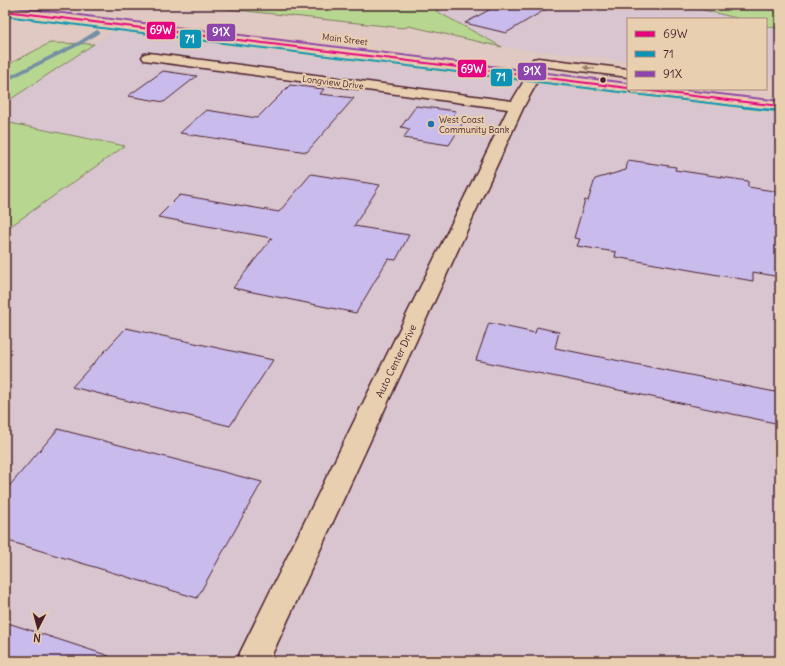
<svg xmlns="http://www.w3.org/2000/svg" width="785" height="666" font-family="Delius,sans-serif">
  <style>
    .built { fill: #d8c5cf }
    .green { fill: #b7d790; stroke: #807b5e }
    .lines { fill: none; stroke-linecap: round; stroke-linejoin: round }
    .stream { fill: #758fa4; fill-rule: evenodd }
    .building { fill: #c9bced; stroke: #4a1f2b }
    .minor-casing { stroke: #4a1f2b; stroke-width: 3 }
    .major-casing { stroke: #4a1f2b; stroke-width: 3 }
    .minor { fill: #e8cfb0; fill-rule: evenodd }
    .major { fill: #e8cfb0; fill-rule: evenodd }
    .bus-1-casing { stroke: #e8cfb0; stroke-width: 4 }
    .bus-2-far1-casing { stroke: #e8cfb0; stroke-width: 4 }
    .bus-2-casing { stroke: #e8cfb0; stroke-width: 5 }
    .bus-3-casing { stroke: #e8cfb0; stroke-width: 4 }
    .bus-1 { stroke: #e5007d; stroke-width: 2 }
    .bus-2-far1 { stroke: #0b94b6; stroke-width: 2 }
    .bus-2 { stroke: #0b94b6; stroke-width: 2.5 }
    .bus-3 { stroke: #8e44ad; stroke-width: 2 }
    .oneway { fill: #99776e }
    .bus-dot { fill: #4a1f2b; stroke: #e8cfb0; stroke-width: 1.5 }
    .poi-dot { fill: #1f6fb2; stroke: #e8cfb0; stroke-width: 1.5 }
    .labels { text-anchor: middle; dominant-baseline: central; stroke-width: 4; stroke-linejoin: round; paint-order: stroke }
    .far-street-label { font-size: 9px; fill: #4a1f2b; stroke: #e8cfb0 }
    .far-poi-label { font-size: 9px; fill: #4a1f2b; stroke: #e8cfb0; text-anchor: start }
    .street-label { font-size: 10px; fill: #4a1f2b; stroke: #e8cfb0 }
    .line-badge { stroke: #e8cfb0; stroke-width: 1.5 }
    .badge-label { font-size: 11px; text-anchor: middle; font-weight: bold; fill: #fff }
  </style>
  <rect width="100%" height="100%" fill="#dfc9c2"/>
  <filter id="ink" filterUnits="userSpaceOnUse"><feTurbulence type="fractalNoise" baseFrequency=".025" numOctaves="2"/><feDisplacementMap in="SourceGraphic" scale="8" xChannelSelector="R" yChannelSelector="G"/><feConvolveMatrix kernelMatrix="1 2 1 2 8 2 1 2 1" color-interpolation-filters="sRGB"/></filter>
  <g filter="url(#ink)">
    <g class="built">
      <polygon points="434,5 684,5 740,19 628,19 628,61 502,47 428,7"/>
      <polygon points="766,26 780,29 780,77 766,76"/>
      <polygon points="117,28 780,113 780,661 5,661 5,230 124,147 5,122 5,103"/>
    </g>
    <g class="green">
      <polygon points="190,5 447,5 436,11 502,47 409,26 404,28"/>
      <polygon points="684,5 780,5 780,29 766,26 766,19 740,19"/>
      <polygon points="50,43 94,44 5,103 5,66"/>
      <polygon points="5,122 125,146 5,230"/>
    </g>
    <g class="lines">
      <g class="stream">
        <polygon points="145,5 150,5 144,10 140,10 140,8"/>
        <polygon points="97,30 99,31 99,33 82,44 5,82 5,78 78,42"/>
      </g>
    </g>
    <g class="building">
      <polygon points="498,5 553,5 506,33 465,23"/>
      <polygon points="163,71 197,76 164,102 128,96"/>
      <polygon points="290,85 324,89 320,94 354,98 307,152 180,133 206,110 257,118"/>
      <polygon points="416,106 456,111 451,120 464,121 449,145 403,138 410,129 401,127"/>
      <polygon points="628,160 676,167 675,170 748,181 748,187 780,192 780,277 753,272 753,281 615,257 616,252 577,246 580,239 574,238 585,200 588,201 595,179 626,170"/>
      <polygon points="311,174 380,185 354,226 409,235 396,260 388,259 356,313 233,288 272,238 158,217 180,195 279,212"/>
      <polygon points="489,323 535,333 537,327 559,332 555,348 780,393 780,424 476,360"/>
      <polygon points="126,328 273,360 230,426 72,387"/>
      <polygon points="58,429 262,482 197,598 5,540 5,491"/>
      <polygon points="5,622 109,656 108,661 5,661"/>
    </g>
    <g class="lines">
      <g class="minor-casing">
        <polygon id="minor" points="149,53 512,101 528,74 533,73 538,74 540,77 524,106 269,661 236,661 508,109 144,60 142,57 144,54"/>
      </g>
      <g class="major-casing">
        <g id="major">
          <polygon points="5,7 628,84 628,89 671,89 780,102 780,110 5,15"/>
          <polygon points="538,58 628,69 628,77 533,65 531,62 533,59"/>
        </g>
      </g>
      <use href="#minor" class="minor"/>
      <use href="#major" class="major"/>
      <g class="bus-1-casing">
        <g id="bus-1">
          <polyline points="5,11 628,88"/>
          <polyline points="634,89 780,106"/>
        </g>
      </g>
      <g class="bus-2-far1-casing">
        <g id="bus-2-far1">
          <polyline points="5,16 627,93"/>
          <polyline points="633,94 751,108"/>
        </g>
      </g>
      <g class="bus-2-casing">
        <polyline id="bus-2" points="742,107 779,111"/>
      </g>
      <g class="bus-3-casing">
        <g id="bus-3">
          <polyline points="6,6 628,83"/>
          <polyline points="677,89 780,101"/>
        </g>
      </g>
      <use href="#bus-1" class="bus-1"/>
      <use href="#bus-2-far1" class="bus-2-far1"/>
      <use href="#bus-2" class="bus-2"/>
      <use href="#bus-3" class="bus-3"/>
    </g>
    <defs><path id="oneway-solid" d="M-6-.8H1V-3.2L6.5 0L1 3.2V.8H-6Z"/></defs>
    <use class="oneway" href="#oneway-solid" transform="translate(589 68) rotate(-173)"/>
  </g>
  <circle class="bus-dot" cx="603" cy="80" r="3.5"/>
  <circle class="poi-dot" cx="431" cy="124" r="4"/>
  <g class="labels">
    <g class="far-street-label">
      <text transform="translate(345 39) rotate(7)">Main Street</text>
      <text transform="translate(333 82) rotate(7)">Longview Drive</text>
    </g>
    <g class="far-poi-label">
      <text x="439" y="119">West Coast<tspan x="439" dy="10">Community Bank</tspan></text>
    </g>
    <g class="street-label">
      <text transform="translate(396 361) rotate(-64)">Auto Center Drive</text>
    </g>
  </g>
  <g class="line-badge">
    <rect x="146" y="21" width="30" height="19" rx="4" fill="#e5007d"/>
    <rect x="206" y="23" width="30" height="19" rx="4" fill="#8e44ad"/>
    <rect x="179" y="29" width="23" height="20" rx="4" fill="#0b94b6"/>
    <rect x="457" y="59" width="30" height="19" rx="4" fill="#e5007d"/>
    <rect x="517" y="62" width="30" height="19" rx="4" fill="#8e44ad"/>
    <rect x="490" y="68" width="23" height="19" rx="4" fill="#0b94b6"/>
  </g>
  <g class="badge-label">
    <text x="161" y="34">69W</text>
    <text x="221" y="36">91X</text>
    <text x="190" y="43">71</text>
    <text x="472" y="73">69W</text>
    <text x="532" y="75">91X</text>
    <text x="501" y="81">71</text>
  </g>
  <rect width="785" height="666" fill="none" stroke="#e8cfb0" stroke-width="20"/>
  <rect x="10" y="10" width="765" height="646" fill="none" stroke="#4a1f2b" stroke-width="1.5" filter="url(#ink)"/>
  <rect x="627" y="18" width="140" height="72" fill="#e8cfb0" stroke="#a9897b"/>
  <rect x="635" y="31" width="20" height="6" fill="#e5007d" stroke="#a9897b"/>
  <text x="663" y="38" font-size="12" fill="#4a1f2b">69W</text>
  <rect x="635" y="51" width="20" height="6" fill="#0b94b6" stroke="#a9897b"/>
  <text x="663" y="58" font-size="12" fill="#4a1f2b">71</text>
  <rect x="635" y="71" width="20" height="6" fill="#8e44ad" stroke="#a9897b"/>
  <text x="663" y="78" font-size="12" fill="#4a1f2b">91X</text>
  <g transform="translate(38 628) rotate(186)" stroke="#e8cfb0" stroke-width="3" paint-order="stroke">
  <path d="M0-3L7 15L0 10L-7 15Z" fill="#4a1f2b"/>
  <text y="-6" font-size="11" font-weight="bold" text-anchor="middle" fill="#4a1f2b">N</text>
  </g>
</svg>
